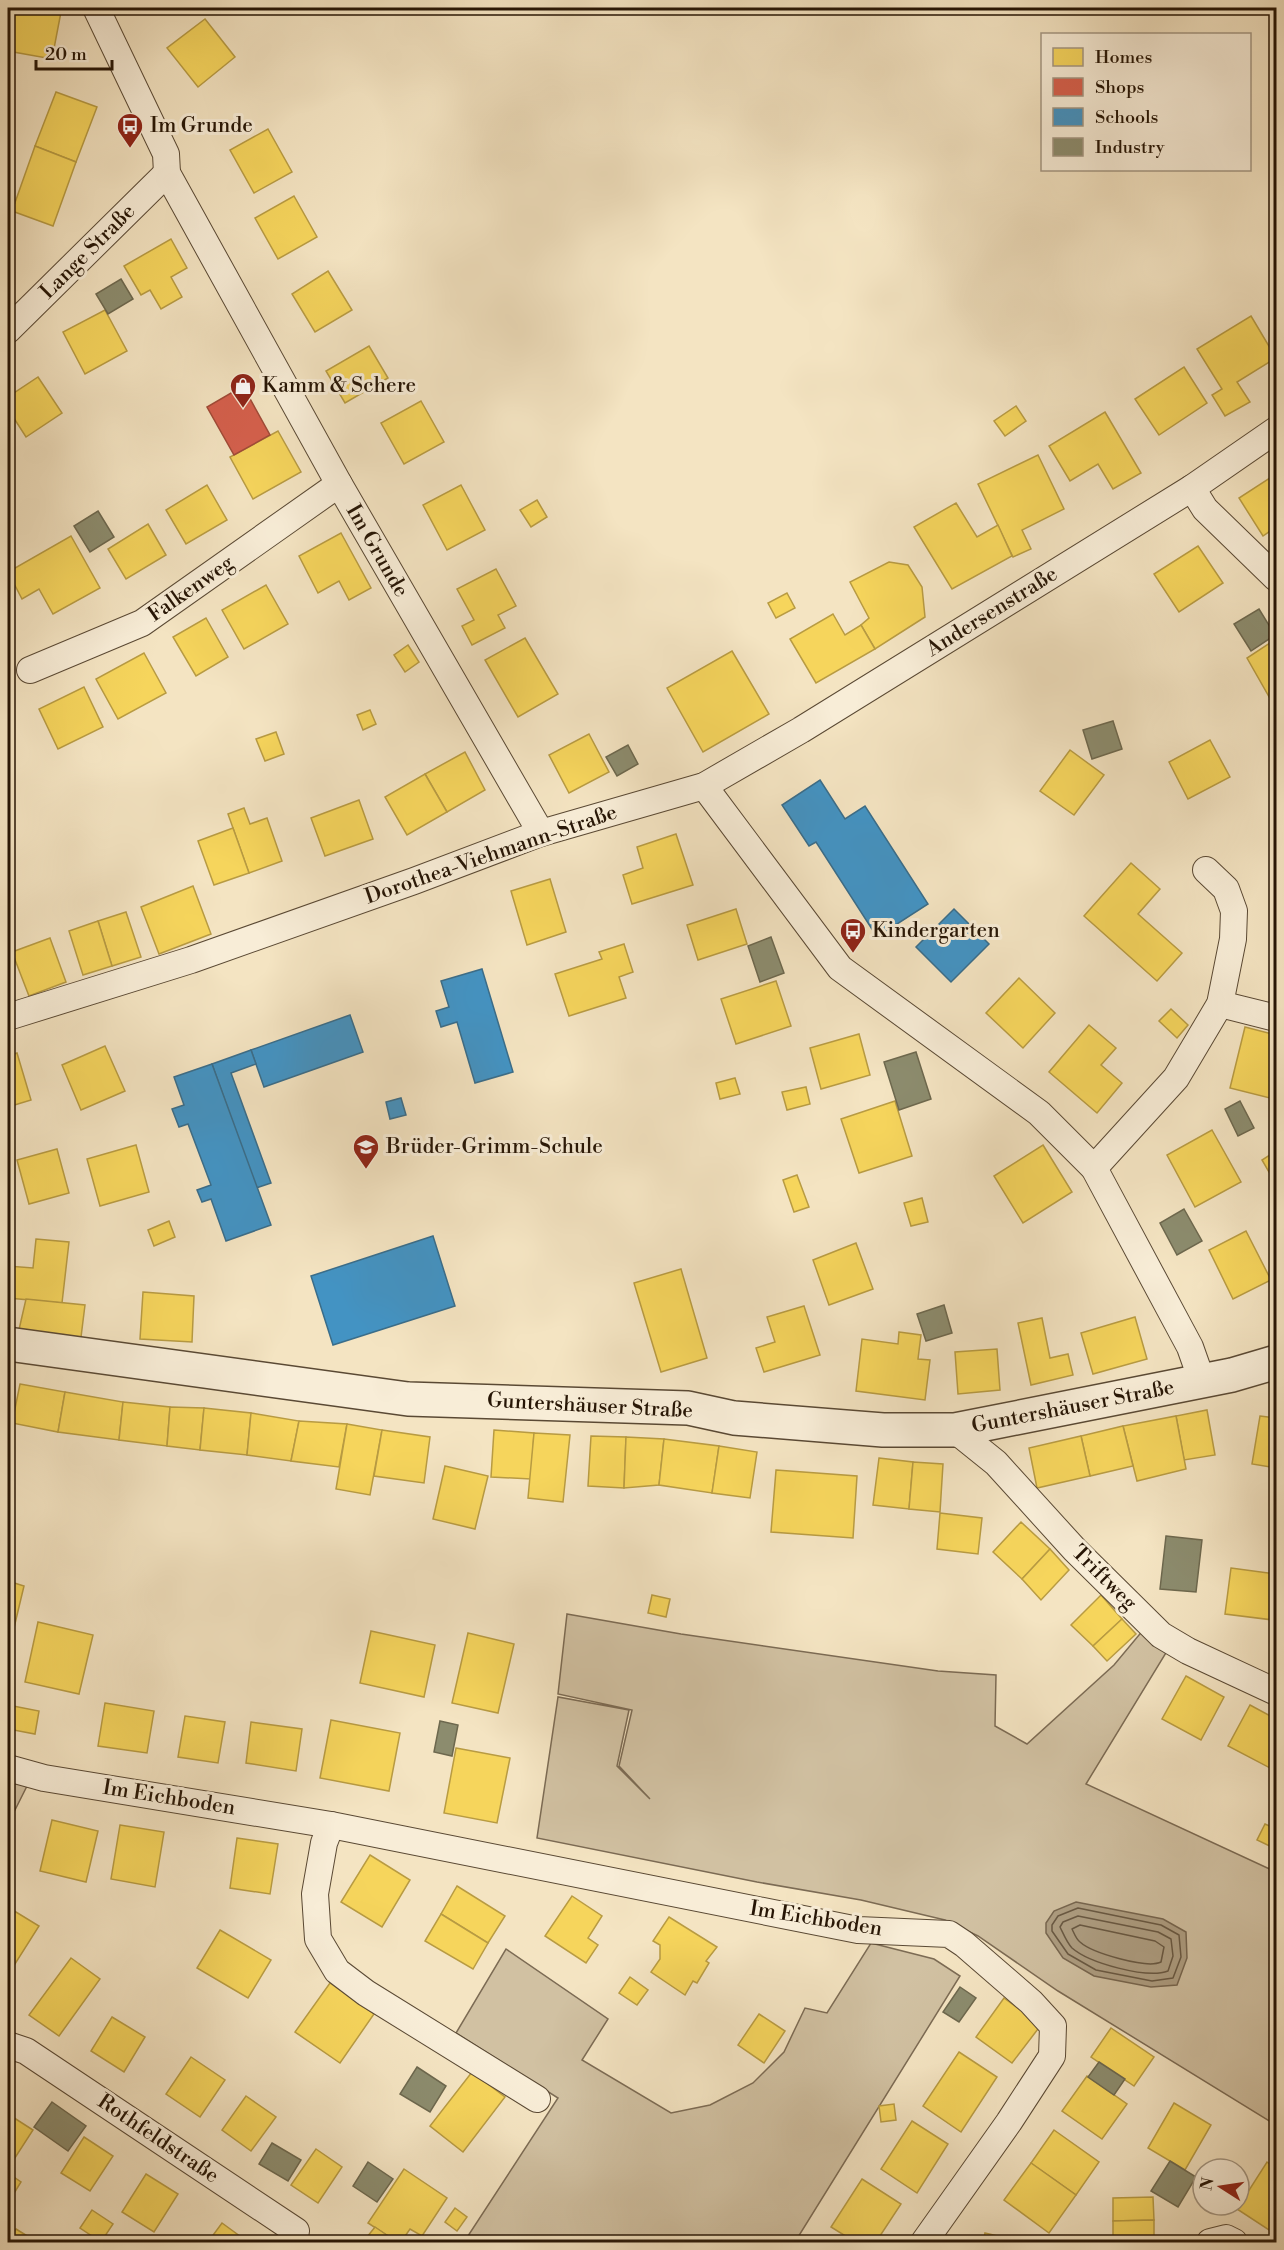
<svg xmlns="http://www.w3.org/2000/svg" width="1284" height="2250" font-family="'Libre Bodoni',serif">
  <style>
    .green { fill: #d1c1a2; stroke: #7c6b54; stroke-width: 1.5 }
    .water { fill: #ae9e82; stroke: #786750; stroke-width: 1.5 }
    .homes { fill: #f6d55c; stroke: #b89b42; stroke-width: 1.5 }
    .shops { fill: #d6604d; stroke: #a14a37; stroke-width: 1.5 }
    .schools { fill: #4393c3; stroke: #3a6d8a; stroke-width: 1.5 }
    .industry { fill: #8c8c6e; stroke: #6d684e; stroke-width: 1.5 }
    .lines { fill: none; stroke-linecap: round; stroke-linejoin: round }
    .shore { stroke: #6a5a44; stroke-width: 1.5 }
    .minor-casing { stroke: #5a4934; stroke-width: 28 }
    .tertiary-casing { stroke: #5a4934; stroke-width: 36 }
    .minor { stroke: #f8edd7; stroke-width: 26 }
    .tertiary { stroke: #f8edd7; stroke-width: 33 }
    .labels { text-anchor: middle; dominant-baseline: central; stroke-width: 6; stroke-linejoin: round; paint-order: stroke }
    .poi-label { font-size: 21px; fill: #261505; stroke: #f8edd7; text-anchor: start }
    .street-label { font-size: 21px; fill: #261505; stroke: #f8edd7 }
  </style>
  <rect width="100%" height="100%" fill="#f4e4c2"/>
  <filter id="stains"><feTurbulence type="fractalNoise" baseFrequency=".00333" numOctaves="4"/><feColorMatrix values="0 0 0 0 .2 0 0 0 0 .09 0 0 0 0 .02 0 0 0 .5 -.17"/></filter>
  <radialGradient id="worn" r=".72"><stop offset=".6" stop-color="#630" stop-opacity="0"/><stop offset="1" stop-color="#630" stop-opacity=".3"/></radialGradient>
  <g class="green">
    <polygon points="567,1614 681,1634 938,1671 996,1675 995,1726 1027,1744 1114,1665 1149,1623 1172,1643 1086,1784 1276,1872 1276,2125 1058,1991 978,1936 945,1920 861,1900 757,1882 537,1838 558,1697 629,1710 617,1766 650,1799 619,1766 632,1710 558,1694"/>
    <polygon points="8,1774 30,1780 8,1824"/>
    <polygon points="871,1943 934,1959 960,1976 795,2242 464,2242 558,2098 456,2033 506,1949 608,2019 582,2060 671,2113 710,2105 753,2083 784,2052 805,2008 827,2013"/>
  </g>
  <polygon class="water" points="1076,1902 1163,1919 1186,1932 1187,1958 1177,1985 1151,1987 1094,1976 1063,1958 1046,1933 1046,1923 1054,1911"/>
  <g class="homes">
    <polygon points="8,8 35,8 61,12 52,59 8,51"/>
    <polygon points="205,19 235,57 198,87 167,48"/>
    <polygon points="56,92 97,107 76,162 35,146"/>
    <polygon points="268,129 292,172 254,193 230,150"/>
    <polygon points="35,146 76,162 53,226 12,211"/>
    <polygon points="294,196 317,237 278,259 255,218"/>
    <polygon points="171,239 187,268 171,277 182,297 161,309 150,290 141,295 124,266"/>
    <polygon points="328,271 352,310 315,332 292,294"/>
    <polygon points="105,310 127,351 85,374 63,332"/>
    <polygon points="1251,316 1276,358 1237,382 1250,402 1225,416 1212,395 1222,389 1197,349"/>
    <polygon points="369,346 388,378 345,403 326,371"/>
    <polygon points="1184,367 1207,403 1159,435 1135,399"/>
    <polygon points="38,377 62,413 26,437 8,409 8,397"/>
    <polygon points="421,401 444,442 404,464 381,423"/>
    <polygon points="1016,406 1026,421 1005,436 994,421"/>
    <polygon points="1105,412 1141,473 1113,489 1098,464 1070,481 1049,446"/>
    <polygon points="278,431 301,472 253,499 230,457"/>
    <polygon points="1038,455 1064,509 1022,530 1031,549 1013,557 978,484"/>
    <polygon points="1276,474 1276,527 1263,536 1239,498"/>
    <polygon points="207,485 227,520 186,544 166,510"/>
    <polygon points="461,485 485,530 447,550 423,505"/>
    <polygon points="537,500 547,517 531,527 520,510"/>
    <polygon points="956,503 977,537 998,525 1012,556 952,589 914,527"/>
    <polygon points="148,524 166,555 126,579 108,549"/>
    <polygon points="341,533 371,588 349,600 339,581 318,593 299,556"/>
    <polygon points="71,536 100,588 53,614 39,589 22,599 8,572"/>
    <polygon points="1198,546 1223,583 1179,612 1154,574"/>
    <polygon points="889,562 908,565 922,587 925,617 875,649 861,625 869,618 850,582"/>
    <polygon points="496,569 516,606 498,615 505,628 472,645 462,626 474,620 457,589"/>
    <polygon points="266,585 288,624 244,649 222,610"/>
    <polygon points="787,593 795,608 776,618 768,603"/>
    <polygon points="833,614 845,635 861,625 875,649 816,683 790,639"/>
    <polygon points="206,618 228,657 196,676 173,637"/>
    <polygon points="525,638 558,694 518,717 485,660"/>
    <polygon points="1276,639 1276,709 1247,658"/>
    <polygon points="408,645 419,662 405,672 394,655"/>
    <polygon points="732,651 769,714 703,752 667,688"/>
    <polygon points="144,653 166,693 118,719 96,679"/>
    <polygon points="84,687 103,727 58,749 39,709"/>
    <polygon points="370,710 376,724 363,730 357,715"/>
    <polygon points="276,732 284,754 265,761 256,739"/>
    <polygon points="589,734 609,772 569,793 549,755"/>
    <polygon points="1210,740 1230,777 1188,799 1169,762"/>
    <polygon points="1070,750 1104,775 1074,815 1040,791"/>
    <polygon points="465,752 485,790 447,812 425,774"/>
    <polygon points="425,774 447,812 407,835 385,797"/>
    <polygon points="359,800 373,839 325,856 311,818"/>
    <polygon points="244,808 250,824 267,818 282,861 249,873 228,814"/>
    <polygon points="233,828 249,873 214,885 198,841"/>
    <polygon points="676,834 693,885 632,904 623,875 643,868 637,847"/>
    <polygon points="1131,863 1160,889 1138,914 1182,953 1157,981 1084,916"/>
    <polygon points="550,879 566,932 527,945 511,891"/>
    <polygon points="193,886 211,934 159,954 141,907"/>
    <polygon points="736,909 747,944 698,960 687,925"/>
    <polygon points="126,912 141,957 112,966 98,921"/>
    <polygon points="98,921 112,966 83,975 69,931"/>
    <polygon points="50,938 66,982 29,996 12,952"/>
    <polygon points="624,944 633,972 619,977 626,998 569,1016 555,974 602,959 599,952"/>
    <polygon points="1019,978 1055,1013 1023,1048 986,1013"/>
    <polygon points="776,981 791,1026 736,1044 721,999"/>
    <polygon points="1171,1009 1188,1025 1177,1038 1159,1021"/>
    <polygon points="1089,1025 1116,1048 1101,1065 1122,1083 1097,1113 1049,1072"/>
    <polygon points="1245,1027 1276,1035 1276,1088 1274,1099 1230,1088"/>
    <polygon points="859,1034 870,1075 821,1089 810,1048"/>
    <polygon points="105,1046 125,1091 81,1110 62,1065"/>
    <polygon points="17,1053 31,1100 8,1107 8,1056"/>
    <polygon points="735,1078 740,1094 720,1099 716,1083"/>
    <polygon points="806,1087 810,1104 787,1110 782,1092"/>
    <polygon points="895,1101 912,1156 859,1173 841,1119"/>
    <polygon points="1212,1130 1241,1182 1195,1207 1167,1155"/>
    <polygon points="136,1145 149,1192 100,1206 87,1159"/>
    <polygon points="1043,1145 1072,1192 1023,1223 994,1176"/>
    <polygon points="57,1149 69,1193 29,1204 17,1160"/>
    <polygon points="1276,1151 1276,1184 1262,1160"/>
    <polygon points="797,1175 809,1207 794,1212 783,1180"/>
    <polygon points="922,1198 928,1222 911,1226 904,1203"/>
    <polygon points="169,1221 175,1237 154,1246 148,1230"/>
    <polygon points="1246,1231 1271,1280 1233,1299 1209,1250"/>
    <polygon points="36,1239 69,1242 62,1303 8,1298 8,1266 33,1268"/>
    <polygon points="856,1243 873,1289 829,1305 813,1260"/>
    <polygon points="681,1269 707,1358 661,1372 634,1283"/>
    <polygon points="143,1292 194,1296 192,1342 140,1339"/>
    <polygon points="26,1299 85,1305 80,1345 18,1334"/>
    <polygon points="804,1306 820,1355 764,1372 756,1348 775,1342 767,1317"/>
    <polygon points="1135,1317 1147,1359 1093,1374 1081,1333"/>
    <polygon points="1042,1318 1050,1358 1068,1354 1073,1375 1031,1385 1018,1323"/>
    <polygon points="899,1332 921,1335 918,1359 930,1360 925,1400 856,1391 862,1339 898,1344"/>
    <polygon points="997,1349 1000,1390 958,1394 955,1352"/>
    <polygon points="20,1384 65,1392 58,1432 12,1423"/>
    <polygon points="65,1392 123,1402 119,1440 58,1432"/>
    <polygon points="123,1402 170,1407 167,1446 119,1440"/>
    <polygon points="170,1407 204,1408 200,1450 167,1446"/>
    <polygon points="204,1408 251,1413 247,1455 200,1450"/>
    <polygon points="1207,1410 1215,1455 1184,1460 1176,1416"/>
    <polygon points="251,1413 299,1421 291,1461 247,1455"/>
    <polygon points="1176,1416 1186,1469 1137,1481 1123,1426"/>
    <polygon points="1260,1416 1276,1418 1276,1468 1252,1464"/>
    <polygon points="299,1421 347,1424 339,1467 291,1461"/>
    <polygon points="347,1424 382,1430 370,1495 336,1489"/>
    <polygon points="1123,1426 1133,1466 1090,1476 1081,1436"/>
    <polygon points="382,1430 430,1437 424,1483 374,1476"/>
    <polygon points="494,1430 534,1433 531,1479 491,1477"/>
    <polygon points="534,1433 570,1435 563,1502 528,1498"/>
    <polygon points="591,1436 626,1437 624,1488 588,1486"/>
    <polygon points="1081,1436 1090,1476 1037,1488 1029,1448"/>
    <polygon points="626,1437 664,1439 659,1485 624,1488"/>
    <polygon points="664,1439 719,1446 712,1493 659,1485"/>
    <polygon points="719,1446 757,1452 750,1498 712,1493"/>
    <polygon points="879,1458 913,1462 909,1509 873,1505"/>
    <polygon points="913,1462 943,1464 940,1512 909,1509"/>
    <polygon points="445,1466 488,1476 475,1529 433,1519"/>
    <polygon points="776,1470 857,1476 853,1538 771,1532"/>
    <polygon points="940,1513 982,1518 978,1554 937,1549"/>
    <polygon points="1021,1522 1050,1549 1022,1579 993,1552"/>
    <polygon points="1050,1549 1069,1570 1041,1600 1022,1579"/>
    <polygon points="1231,1568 1276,1574 1273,1620 1225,1614"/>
    <polygon points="8,1581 24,1586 8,1653"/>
    <polygon points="652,1595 670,1599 666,1617 648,1613"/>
    <polygon points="1101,1595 1122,1619 1093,1646 1071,1625"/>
    <polygon points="1122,1619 1136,1634 1107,1661 1093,1646"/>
    <polygon points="38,1622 93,1635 79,1694 25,1682"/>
    <polygon points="371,1631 435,1645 424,1697 360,1683"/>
    <polygon points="468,1633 514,1644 498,1713 452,1703"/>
    <polygon points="1186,1676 1224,1697 1201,1740 1162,1719"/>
    <polygon points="105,1703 154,1711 147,1753 98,1746"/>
    <polygon points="8,1705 39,1711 35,1734 8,1729"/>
    <polygon points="1250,1705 1276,1719 1276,1760 1272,1769 1228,1746"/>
    <polygon points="185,1716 225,1722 218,1763 178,1757"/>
    <polygon points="331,1720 400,1733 389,1791 320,1778"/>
    <polygon points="251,1722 302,1729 296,1771 246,1763"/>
    <polygon points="456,1748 510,1758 497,1823 444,1813"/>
    <polygon points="52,1820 98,1831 86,1882 40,1871"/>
    <polygon points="1265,1824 1276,1829 1276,1849 1257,1840"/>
    <polygon points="120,1825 164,1832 155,1887 111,1879"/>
    <polygon points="237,1838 278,1844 270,1894 230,1888"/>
    <polygon points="370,1855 410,1880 382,1927 341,1902"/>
    <polygon points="457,1886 505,1916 488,1943 441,1914"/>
    <polygon points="572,1896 602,1916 588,1938 598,1945 586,1963 545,1936"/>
    <polygon points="11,1909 39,1926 15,1964 8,1959 8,1914"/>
    <polygon points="441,1914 488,1943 473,1969 425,1941"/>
    <polygon points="669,1917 717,1947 706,1961 709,1963 697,1983 693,1981 685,1995 651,1972 660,1959 660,1945 653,1941"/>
    <polygon points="220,1930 271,1960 248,1998 197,1968"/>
    <polygon points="71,1958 100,1979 59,2036 29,2015"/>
    <polygon points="630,1977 648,1990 637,2005 619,1993"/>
    <polygon points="330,1983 374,2014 340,2063 295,2032"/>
    <polygon points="1004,1998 1041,2025 1012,2063 976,2037"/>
    <polygon points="759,2014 785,2031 764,2063 738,2045"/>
    <polygon points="112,2017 145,2037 124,2072 91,2051"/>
    <polygon points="1111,2028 1154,2057 1134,2086 1091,2057"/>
    <polygon points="959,2052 997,2077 961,2132 923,2106"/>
    <polygon points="191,2057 225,2080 200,2117 166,2094"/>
    <polygon points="472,2072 505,2097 463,2152 430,2126"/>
    <polygon points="1087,2076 1127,2104 1102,2139 1062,2111"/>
    <polygon points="246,2096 276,2117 251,2151 222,2130"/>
    <polygon points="1174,2103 1211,2125 1185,2170 1148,2148"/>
    <polygon points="894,2104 896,2120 881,2122 879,2106"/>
    <polygon points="8,2114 33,2130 11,2164 8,2162"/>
    <polygon points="912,2121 948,2144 917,2193 881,2169"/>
    <polygon points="1054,2130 1099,2162 1076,2195 1031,2163"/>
    <polygon points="84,2137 113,2156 90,2191 61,2173"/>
    <polygon points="316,2149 342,2167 318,2203 291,2185"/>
    <polygon points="1267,2162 1276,2169 1276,2218 1269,2230 1237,2209"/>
    <polygon points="1031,2163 1076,2195 1049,2233 1004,2200"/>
    <polygon points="404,2169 447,2198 422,2236 410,2229 401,2242 397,2242 368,2223"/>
    <polygon points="8,2173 21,2182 8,2203"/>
    <polygon points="146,2174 178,2194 154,2232 122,2212"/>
    <polygon points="862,2179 901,2204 876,2242 855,2242 831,2227"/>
    <polygon points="1153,2197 1154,2220 1113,2221 1113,2198"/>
    <polygon points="455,2208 467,2217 457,2231 445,2222"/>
    <polygon points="92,2210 113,2224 101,2242 80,2228"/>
    <polygon points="1154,2220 1154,2242 1113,2242 1113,2221"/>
    <polygon points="222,2223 248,2242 208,2242"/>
    <polygon points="375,2227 397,2242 363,2242"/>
    <polygon points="16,2229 37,2242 8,2242"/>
    <polygon points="985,2233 1023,2242 983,2242"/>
  </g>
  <polygon class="shops" points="243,386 270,435 234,455 207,407"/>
  <g class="schools">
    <polygon points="820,780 845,819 865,806 928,904 877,937 816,842 809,846 782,805"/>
    <polygon points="954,909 989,944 951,982 916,947"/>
    <polygon points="482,969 513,1072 475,1083 457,1022 441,1027 436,1011 449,1007 441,981"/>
    <polygon points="350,1015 363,1052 264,1087 251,1050"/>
    <polygon points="251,1050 256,1064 231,1073 271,1183 256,1188 212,1064"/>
    <polygon points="212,1064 271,1225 226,1241 211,1199 202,1202 197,1190 211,1185 188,1124 179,1127 172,1109 184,1105 174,1077"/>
    <polygon points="401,1098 406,1115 390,1119 386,1102"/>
    <polygon points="433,1236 455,1306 333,1345 311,1276"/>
  </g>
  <g class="industry">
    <polygon points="121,279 133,299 108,314 96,294"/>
    <polygon points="98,511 114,537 90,552 74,526"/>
    <polygon points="1259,609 1275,635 1251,651 1234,624"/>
    <polygon points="1113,721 1122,749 1092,759 1083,730"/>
    <polygon points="628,745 638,764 617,776 606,757"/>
    <polygon points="771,937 784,973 760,982 748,946"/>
    <polygon points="916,1052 931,1099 899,1110 884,1062"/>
    <polygon points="1240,1101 1254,1128 1238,1136 1225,1109"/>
    <polygon points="1184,1209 1202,1241 1177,1255 1160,1223"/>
    <polygon points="944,1305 952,1333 926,1341 917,1314"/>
    <polygon points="1166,1536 1202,1540 1196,1592 1160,1589"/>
    <polygon points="440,1721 458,1725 452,1756 434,1752"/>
    <polygon points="960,1987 976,1998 959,2022 943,2012"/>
    <polygon points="1099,2062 1125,2079 1114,2095 1088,2077"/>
    <polygon points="417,2067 446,2086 430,2112 400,2094"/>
    <polygon points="52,2102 86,2126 68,2151 34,2127"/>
    <polygon points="272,2143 301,2160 288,2181 259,2164"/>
    <polygon points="1170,2161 1196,2177 1178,2207 1151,2191"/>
    <polygon points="368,2162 393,2179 377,2202 353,2186"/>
  </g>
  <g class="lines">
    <g class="shore">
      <polygon points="1078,1908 1161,1925 1179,1935 1181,1957 1173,1978 1152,1981 1096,1970 1068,1954 1052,1931 1052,1925 1058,1916"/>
      <path d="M1078,1916L1158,1932L1171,1939L1173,1956L1168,1971C1147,1979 1089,1963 1072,1948C1067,1943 1063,1933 1060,1927L1063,1922Z"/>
      <path d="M1080,1925L1155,1941L1164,1947L1161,1962C1147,1969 1092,1953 1080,1942C1076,1939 1074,1933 1072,1929Z"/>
    </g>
    <g class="minor-casing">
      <g id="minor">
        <polyline points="96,8 166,154 167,173 339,484 541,833"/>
        <polyline points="8,330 167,173"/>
        <polyline points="1192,488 1205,509 1276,578"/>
        <polyline points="30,670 142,623 339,484"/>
        <polyline points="704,786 840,968 1039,1113 1094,1168 1190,1347 1202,1381"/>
        <polyline points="1220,1004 1276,1018"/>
        <polyline points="8,1017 191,960 414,881 541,833 704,786 801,730 1192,488 1276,430"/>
        <polyline points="1094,1168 1176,1078 1220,1004 1233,939 1234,911 1226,889 1206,870"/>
        <polyline points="955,1430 996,1463 1075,1550 1161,1635 1188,1651 1276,1692"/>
        <polyline points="8,1768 44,1778 331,1825 858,1930 949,1934 964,1944 1031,2002 1053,2026 1052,2056 1009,2122 924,2242"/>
        <polyline points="331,1825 324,1843 315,1894 318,1939 337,1971 366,1993 537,2099"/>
        <polyline points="8,2045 26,2051 296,2231 289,2242"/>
        <polyline points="1210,2242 1226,2238 1234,2242"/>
      </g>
    </g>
    <g class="tertiary-casing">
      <polyline id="tertiary" points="8,1344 408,1399 688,1408 734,1418 883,1430 955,1430 1232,1375 1276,1362"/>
    </g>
    <use href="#minor" class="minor"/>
    <use href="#tertiary" class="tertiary"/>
  </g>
  <defs>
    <g id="bus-pin" transform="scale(1.35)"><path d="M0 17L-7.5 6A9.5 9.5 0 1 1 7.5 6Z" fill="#8f2418" stroke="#f8edd7"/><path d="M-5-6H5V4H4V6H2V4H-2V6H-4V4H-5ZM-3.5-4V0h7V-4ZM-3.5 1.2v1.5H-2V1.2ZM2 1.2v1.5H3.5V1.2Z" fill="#fff"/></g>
    <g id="shop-pin" transform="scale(1.35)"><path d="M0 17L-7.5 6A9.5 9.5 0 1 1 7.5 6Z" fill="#8f2418" stroke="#f8edd7"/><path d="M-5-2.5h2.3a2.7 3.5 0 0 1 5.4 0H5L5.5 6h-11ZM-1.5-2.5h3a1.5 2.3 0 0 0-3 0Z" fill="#fff"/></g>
    <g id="school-pin" transform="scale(1.35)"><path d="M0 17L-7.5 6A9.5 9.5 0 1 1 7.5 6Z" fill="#8f2418" stroke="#f8edd7"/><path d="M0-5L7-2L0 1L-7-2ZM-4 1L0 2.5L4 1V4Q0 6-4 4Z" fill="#fff"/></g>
  </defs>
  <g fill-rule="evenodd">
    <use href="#bus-pin" x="130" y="126"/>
    <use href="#shop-pin" x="243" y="386"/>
    <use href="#bus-pin" x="853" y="931"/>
    <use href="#school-pin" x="366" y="1147"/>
  </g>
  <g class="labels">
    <g class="poi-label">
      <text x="150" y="126">Im Grunde</text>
      <text x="262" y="386">Kamm &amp; Schere</text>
      <text x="872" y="931">Kindergarten</text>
      <text x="386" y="1147">Brüder-Grimm-Schule</text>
    </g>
    <g class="street-label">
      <text transform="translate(88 252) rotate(-45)">Lange Straße</text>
      <text transform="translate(377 551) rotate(60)">Im Grunde</text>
      <text transform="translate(191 589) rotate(-35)">Falkenweg</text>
      <text transform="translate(992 612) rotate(-32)">Andersenstraße</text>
      <text transform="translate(491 855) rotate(-19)">Dorothea-Viehmann-Straße</text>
      <text transform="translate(590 1406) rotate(3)">Guntershäuser Straße</text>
      <text transform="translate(1073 1407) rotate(-11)">Guntershäuser Straße</text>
      <text transform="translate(1104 1578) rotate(45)">Triftweg</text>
      <text transform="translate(169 1798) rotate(9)">Im Eichboden</text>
      <text transform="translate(816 1919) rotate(9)">Im Eichboden</text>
      <text transform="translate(158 2139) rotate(34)">Rothfeldstraße</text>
    </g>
  </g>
  <rect width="1284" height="2250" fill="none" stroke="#f4e4c2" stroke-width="30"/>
  <rect x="9" y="9" width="1266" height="2232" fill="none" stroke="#261505" stroke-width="3"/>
  <rect x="15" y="15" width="1254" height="2220" fill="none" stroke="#261505" stroke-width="1.5"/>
  <rect x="1041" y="33" width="210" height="138" fill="#f8edd7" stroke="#a49783" stroke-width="1.5"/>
  <rect x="1053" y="48" width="30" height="18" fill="#f6d55c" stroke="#a49783" stroke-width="1.5"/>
  <text x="1095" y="63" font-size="18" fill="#261505">Homes</text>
  <rect x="1053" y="78" width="30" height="18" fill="#d6604d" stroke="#a49783" stroke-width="1.5"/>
  <text x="1095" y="93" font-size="18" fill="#261505">Shops</text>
  <rect x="1053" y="108" width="30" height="18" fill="#4393c3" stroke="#a49783" stroke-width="1.5"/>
  <text x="1095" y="123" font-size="18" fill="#261505">Schools</text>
  <rect x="1053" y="138" width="30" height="18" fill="#8c8c6e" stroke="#a49783" stroke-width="1.5"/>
  <text x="1095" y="153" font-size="18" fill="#261505">Industry</text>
  <g transform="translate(1221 2187) rotate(282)"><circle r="28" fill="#f8edd7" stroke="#a49783" stroke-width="1.5"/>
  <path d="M0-4.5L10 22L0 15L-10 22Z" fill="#8f2418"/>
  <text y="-9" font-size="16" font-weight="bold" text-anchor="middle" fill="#261505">N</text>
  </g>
  <path d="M36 60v9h76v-9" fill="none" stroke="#261505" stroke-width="3"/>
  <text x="45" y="60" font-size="18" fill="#261505" stroke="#f8edd7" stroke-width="4.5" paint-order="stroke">20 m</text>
  <rect width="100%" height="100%" filter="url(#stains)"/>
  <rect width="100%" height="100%" fill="url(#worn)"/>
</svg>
